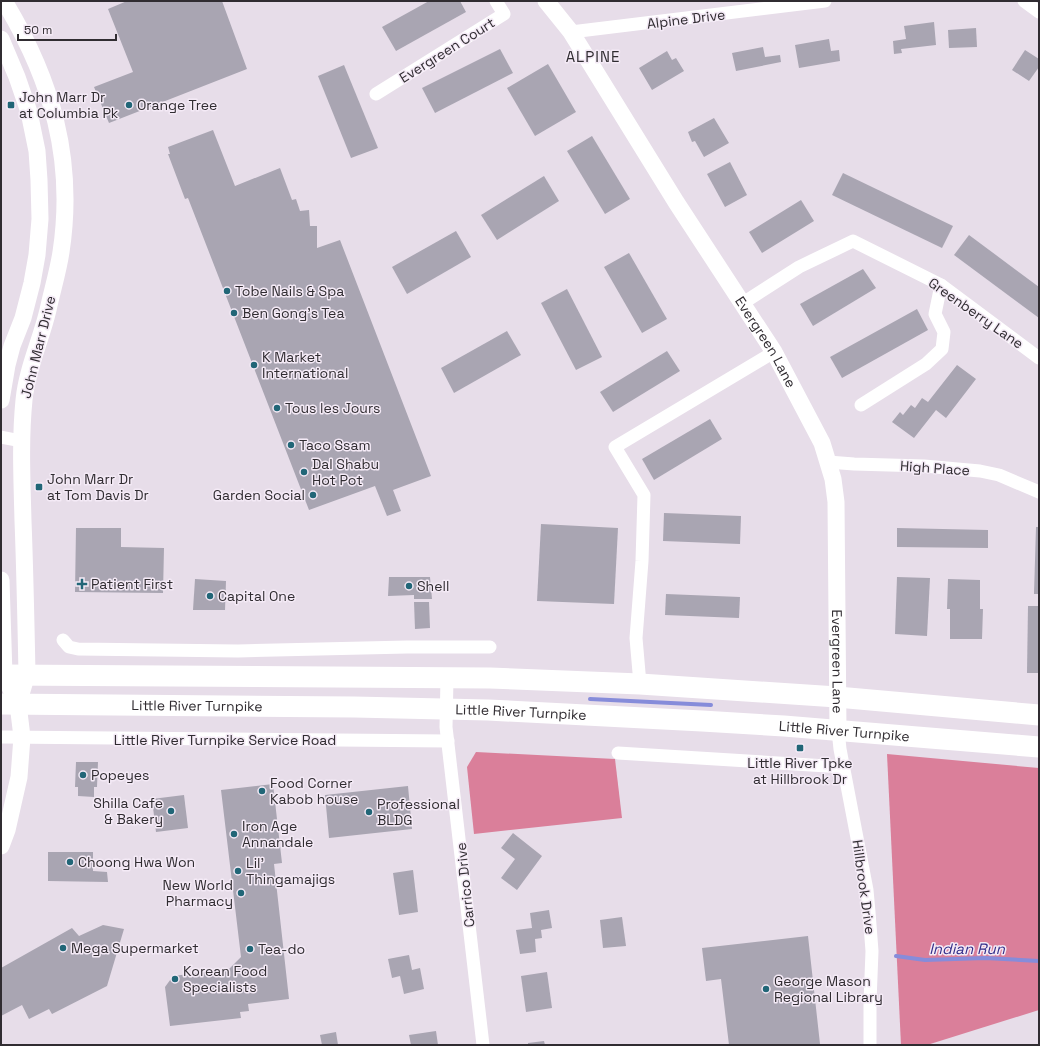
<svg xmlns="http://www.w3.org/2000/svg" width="1040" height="1046" font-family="'Space Grotesk',sans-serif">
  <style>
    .forest { fill: #da7f9a }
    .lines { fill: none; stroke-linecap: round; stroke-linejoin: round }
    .stream { stroke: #868cda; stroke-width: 4 }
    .building { fill: #a9a5b2 }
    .minor { stroke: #fff; stroke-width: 13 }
    .tertiary { stroke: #fff; stroke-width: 17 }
    .primary { stroke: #fff; stroke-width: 21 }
    .poi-dot { fill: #216677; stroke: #f4eaf6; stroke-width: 1.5 }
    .labels { text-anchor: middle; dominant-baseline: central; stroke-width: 3; stroke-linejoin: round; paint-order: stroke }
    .street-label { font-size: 14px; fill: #302c31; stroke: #f4eaf6 }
    .poi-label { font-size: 14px; fill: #302c31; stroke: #f4eaf6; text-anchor: start }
    .neighbourhood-label { font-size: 15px; letter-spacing: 1px; fill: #302c31; stroke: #f4eaf6 }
    .water-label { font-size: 15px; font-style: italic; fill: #352f8a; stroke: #f4eaf6 }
  </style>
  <rect width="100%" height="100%" fill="#e7dde9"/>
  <g class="forest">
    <polygon points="476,752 615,759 622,818 474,834 467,767"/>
    <polygon points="887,754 1039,768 1039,1010 927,1045 901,1045"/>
  </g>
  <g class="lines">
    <g class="stream">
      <polyline points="590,699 711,705"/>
      <polyline points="896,956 925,960 985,958 1039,961"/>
    </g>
  </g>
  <g class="building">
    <polygon points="127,1 222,1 247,69 109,123 94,87 133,72 108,9"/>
    <polygon points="429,1 460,1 466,12 396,51 382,27"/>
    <polygon points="934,22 936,45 901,49 902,53 894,54 893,41 906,39 904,26"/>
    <polygon points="976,28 977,47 949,48 948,30"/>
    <polygon points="829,39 831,51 839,50 840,61 799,68 795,45"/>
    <polygon points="763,47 765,57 780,55 781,62 736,71 732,53"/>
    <polygon points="500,49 513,73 435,113 422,88"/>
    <polygon points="1025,50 1039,59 1039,67 1029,81 1012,70"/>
    <polygon points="667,51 672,60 676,58 684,71 652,90 639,68"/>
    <polygon points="548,64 576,112 535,136 507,88"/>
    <polygon points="344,65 378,148 351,158 318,76"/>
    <polygon points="714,118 729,143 704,157 695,141 692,142 688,132"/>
    <polygon points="213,130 235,186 280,168 292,200 296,199 300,211 309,210 310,226 317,226 317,248 340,240 431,476 393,490 401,511 387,516 375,486 309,510 188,198 185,199 168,154 170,154 168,147"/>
    <polygon points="592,136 630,199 605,214 567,151"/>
    <polygon points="730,162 747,195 725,207 707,174"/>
    <polygon points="843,173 953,226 942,248 832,195"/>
    <polygon points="544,176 559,201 497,240 481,215"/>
    <polygon points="801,200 814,221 762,253 749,232"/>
    <polygon points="456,231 471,257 407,294 392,267"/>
    <polygon points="969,235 1039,287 1039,318 954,255"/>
    <polygon points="629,253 667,319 642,333 604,267"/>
    <polygon points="863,269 876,288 813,326 800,304"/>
    <polygon points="567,289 602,357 576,370 541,303"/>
    <polygon points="917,309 928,330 842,378 830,357"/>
    <polygon points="507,331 521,355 454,393 441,368"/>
    <polygon points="667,351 680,371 613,412 600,392"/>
    <polygon points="957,365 976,379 946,418 936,410 914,438 892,422 900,412 903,415 911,405 915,408 922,398 928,402"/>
    <polygon points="710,419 722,439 654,480 642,459"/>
    <polygon points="664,513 741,516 740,544 663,541"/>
    <polygon points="541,524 618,528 614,604 537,601"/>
    <polygon points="1036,527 1039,527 1039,594 1034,594"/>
    <polygon points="76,528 121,528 121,547 164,548 163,593 75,592"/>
    <polygon points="897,528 988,530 988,548 897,547"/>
    <polygon points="389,577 430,577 432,599 414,599 414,595 388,596"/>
    <polygon points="897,577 930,578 927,636 895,634"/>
    <polygon points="195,579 226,581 225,610 193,610"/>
    <polygon points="948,579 980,580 980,609 983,609 982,639 950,639 950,609 947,609"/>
    <polygon points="666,594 740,597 739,618 665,615"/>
    <polygon points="414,602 429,602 430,628 415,629"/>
    <polygon points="1028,606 1039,606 1039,673 1027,673"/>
    <polygon points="76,762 98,762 97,787 94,787 94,797 78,796 78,787 75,787"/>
    <polygon points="273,784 282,863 274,864 289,999 248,1004 249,1011 240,1012 241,1018 170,1026 165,987 173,976 229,969 241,957 221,790"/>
    <polygon points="408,786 412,829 329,838 325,795"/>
    <polygon points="184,795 188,828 156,832 152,799"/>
    <polygon points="513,833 542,856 517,890 501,878 515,859 501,848"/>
    <polygon points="48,852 93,852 93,871 107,872 108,882 48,881"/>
    <polygon points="413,870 418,912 399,915 393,873"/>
    <polygon points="549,910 552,928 541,930 542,938 535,939 536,952 520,954 516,930 532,928 530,913"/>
    <polygon points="622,917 626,946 603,948 600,920"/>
    <polygon points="103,925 124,929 107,986 52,1014 49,1009 29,1019 22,1005 1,1016 1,968 72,928 79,936"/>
    <polygon points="808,936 820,1044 729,1045 721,979 706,981 702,948"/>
    <polygon points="409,955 412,970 420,968 424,989 404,994 400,976 392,978 388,959"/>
    <polygon points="547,972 552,1008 526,1012 521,976"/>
    <polygon points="436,1031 438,1045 411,1045 409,1035"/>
    <polygon points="336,1032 338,1045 322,1045 320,1035"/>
    <polygon points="544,1041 545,1045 528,1045 528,1043"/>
  </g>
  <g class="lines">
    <g class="minor">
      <polyline points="1024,1 1039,12"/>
      <polyline points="571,32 825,1"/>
      <polyline points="376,94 504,14 496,1"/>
      <polyline points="743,303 799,267 853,241 941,285 1039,358"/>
      <polyline points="861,405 926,364 942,349 944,332 935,314 941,285"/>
      <polyline points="1,437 21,441"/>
      <polyline points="828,462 854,464 924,466 980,471 999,475 1039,492"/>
      <polyline points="63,640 69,647 78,649 238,651 407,647 490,647"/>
      <polyline points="447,678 446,727 483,1045"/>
      <polyline points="640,684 636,638 642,561 644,495 615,447 774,352"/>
      <polyline points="838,730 840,749 867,890 869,912 872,951 870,1002 870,1045"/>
      <polyline points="1,737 448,741"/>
      <polyline points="618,753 843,767"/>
    </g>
    <g class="tertiary">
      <path d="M4,1C52,80 75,160 61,252C58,272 52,291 48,310C41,340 27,369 24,400C20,440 22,481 23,521C25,572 26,623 27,674L18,704"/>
      <path id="s1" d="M546,1L571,32L676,202L774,352L822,443L833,479L836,502L838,730"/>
      <polyline points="1,39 17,77 29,112 37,151 39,180 40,219 37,255 32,283 23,318 12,346 7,365 1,400"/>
      <polyline points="1,580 4,675 18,704 22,737 19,777 7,830 1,846"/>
    </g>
    <g class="primary">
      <polyline points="1,675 490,678 640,684 837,697 1039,715"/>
      <path id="s2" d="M1,704L354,707L488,710L702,721L784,726L1039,747"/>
    </g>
  </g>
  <g class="poi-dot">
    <rect x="7" y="101" width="8" height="8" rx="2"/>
    <circle cx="129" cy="105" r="4"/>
    <circle cx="227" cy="291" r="4"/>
    <circle cx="234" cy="313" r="4"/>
    <circle cx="254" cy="365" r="4"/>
    <circle cx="277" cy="408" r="4"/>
    <circle cx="291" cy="445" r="4"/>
    <circle cx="304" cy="472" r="4"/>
    <rect x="35" y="483" width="8" height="8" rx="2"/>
    <circle cx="313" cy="495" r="4"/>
    <path d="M80 578h4v4h4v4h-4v4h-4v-4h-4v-4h4z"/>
    <circle cx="409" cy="586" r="4"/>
    <circle cx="210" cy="596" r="4"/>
    <rect x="796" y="744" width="8" height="8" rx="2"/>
    <circle cx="83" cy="775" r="4"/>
    <circle cx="262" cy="791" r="4"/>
    <circle cx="171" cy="811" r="4"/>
    <circle cx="369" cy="812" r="4"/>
    <circle cx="234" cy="834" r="4"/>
    <circle cx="70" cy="862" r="4"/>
    <circle cx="238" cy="871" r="4"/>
    <circle cx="241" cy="893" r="4"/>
    <circle cx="63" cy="948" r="4"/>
    <circle cx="250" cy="949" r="4"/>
    <circle cx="175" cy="979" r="4"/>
    <circle cx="766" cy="989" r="4"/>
  </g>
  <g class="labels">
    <g class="street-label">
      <text transform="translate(686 19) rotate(-7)">Alpine Drive</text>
      <text transform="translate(447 50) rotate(-32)">Evergreen Court</text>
      <text transform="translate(976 313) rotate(35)">Greenberry Lane</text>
      <text stroke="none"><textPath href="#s1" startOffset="406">Evergreen Lane</textPath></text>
      <text transform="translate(38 347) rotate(-76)">John Marr Drive</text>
      <text transform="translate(935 468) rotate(4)">High Place</text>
      <text stroke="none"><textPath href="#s1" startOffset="742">Evergreen Lane</textPath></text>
      <text stroke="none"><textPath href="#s2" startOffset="196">Little River Turnpike</textPath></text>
      <text stroke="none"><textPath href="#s2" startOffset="520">Little River Turnpike</textPath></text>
      <text stroke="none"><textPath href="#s2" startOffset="844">Little River Turnpike</textPath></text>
      <text x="225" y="740">Little River Turnpike Service Road</text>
      <text transform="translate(465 885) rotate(-96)">Carrico Drive</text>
      <text transform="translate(864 887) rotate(82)">Hillbrook Drive</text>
    </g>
    <g class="poi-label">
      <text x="19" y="97">John Marr Dr<tspan x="19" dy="16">at Columbia Pk</tspan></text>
      <text x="137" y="105">Orange Tree</text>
      <text x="235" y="291">Tobe Nails &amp; Spa</text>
      <text x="242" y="313">Ben Gong’s Tea</text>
      <text x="262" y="357">K Market<tspan x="262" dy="16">International</tspan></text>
      <text x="285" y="408">Tous les Jours</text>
      <text x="299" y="445">Taco Ssam</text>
      <text x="312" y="464">Dal Shabu<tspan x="312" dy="16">Hot Pot</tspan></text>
      <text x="47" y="479">John Marr Dr<tspan x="47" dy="16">at Tom Davis Dr</tspan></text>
      <text x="305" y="495" text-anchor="end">Garden Social</text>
      <text x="91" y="584">Patient First</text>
      <text x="417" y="586">Shell</text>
      <text x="218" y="596">Capital One</text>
      <text x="800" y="763" text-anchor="middle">Little River Tpke<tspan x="800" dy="16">at Hillbrook Dr</tspan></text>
      <text x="91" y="775">Popeyes</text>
      <text x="270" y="783">Food Corner<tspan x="270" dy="16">Kabob house</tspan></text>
      <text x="163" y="803" text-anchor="end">Shilla Cafe<tspan x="163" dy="16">&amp; Bakery</tspan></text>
      <text x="377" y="804">Professional<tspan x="377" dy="16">BLDG</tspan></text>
      <text x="242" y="826">Iron Age<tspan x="242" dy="16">Annandale</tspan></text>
      <text x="78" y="862">Choong Hwa Won</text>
      <text x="246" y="863">Lil'<tspan x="246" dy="16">Thingamajigs</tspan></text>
      <text x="233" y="885" text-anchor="end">New World<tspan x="233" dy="16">Pharmacy</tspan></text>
      <text x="71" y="948">Mega Supermarket</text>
      <text x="258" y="949">Tea-do</text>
      <text x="183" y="971">Korean Food<tspan x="183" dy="16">Specialists</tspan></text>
      <text x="774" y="981">George Mason<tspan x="774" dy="16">Regional Library</tspan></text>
    </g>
    <g class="neighbourhood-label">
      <text x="593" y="56">ALPINE</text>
    </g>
    <g class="water-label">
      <text x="967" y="948">Indian Run</text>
    </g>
  </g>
  <rect width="1040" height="1046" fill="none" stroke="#302c31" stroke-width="4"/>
  <path d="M18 34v6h98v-6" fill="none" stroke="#302c31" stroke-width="2"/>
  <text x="24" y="34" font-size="12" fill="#302c31" stroke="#f4eaf6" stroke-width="3" paint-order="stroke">50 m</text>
</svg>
